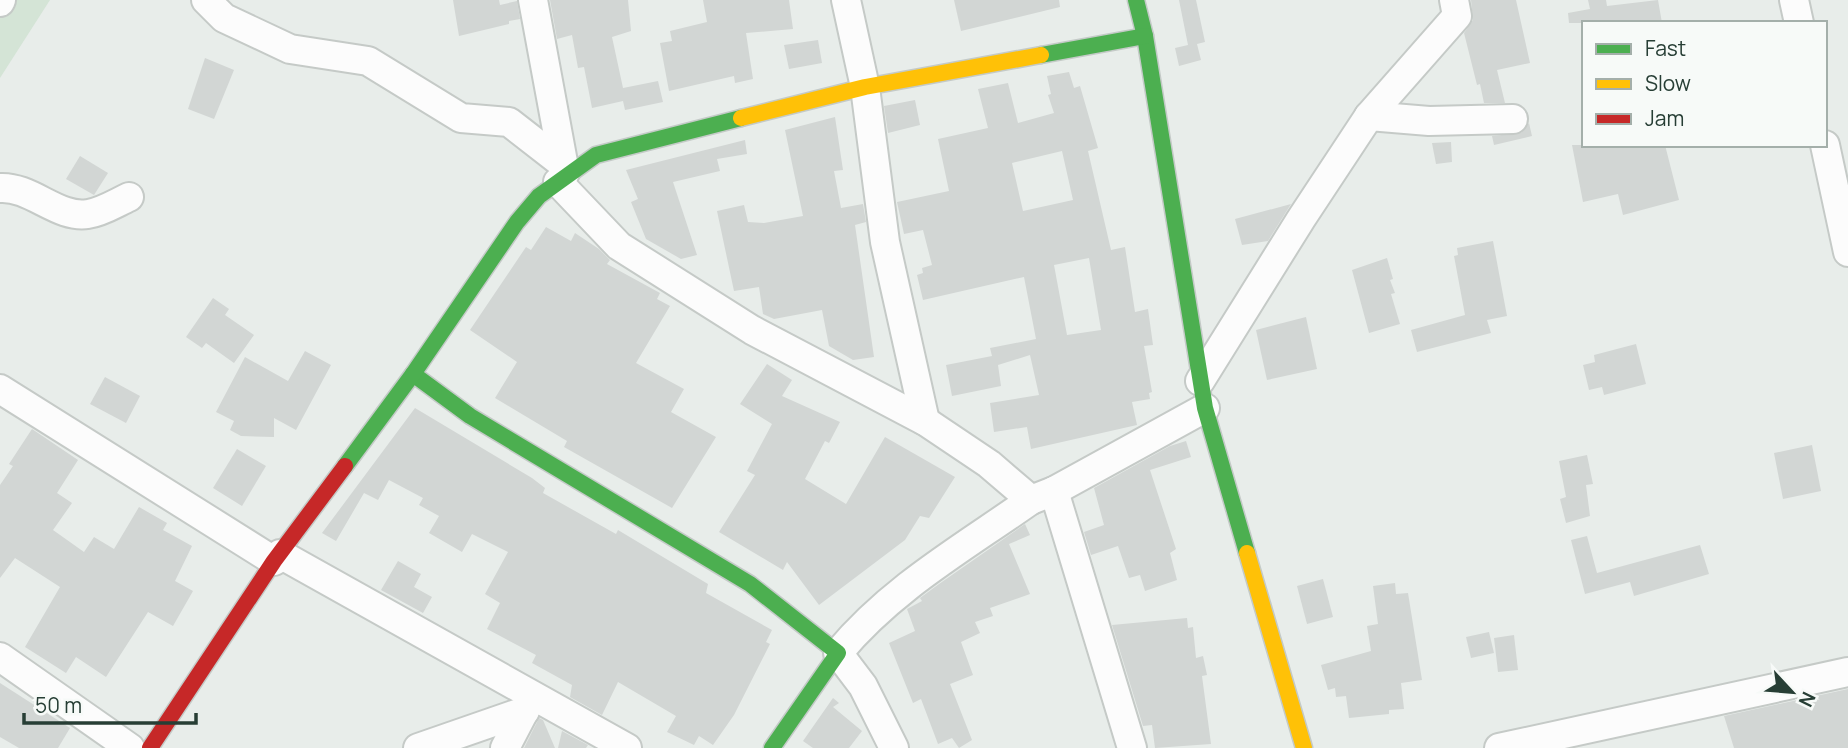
<svg xmlns="http://www.w3.org/2000/svg" width="1848" height="748" font-family="Manrope,sans-serif">
  <style>
    .green { fill: #d4e4d6 }
    .building { fill: #d2d6d4; fill-rule: evenodd }
    .lines { fill: none; stroke-linecap: round; stroke-linejoin: round }
    .street-casing { stroke: #c5cac7; stroke-width: 32 }
    .fast-casing { stroke: #c4cac7; stroke-width: 19 }
    .slow-casing { stroke: #c4cac7; stroke-width: 19 }
    .jam-casing { stroke: #c4cac7; stroke-width: 19 }
    .street { stroke: #fcfcfc; stroke-width: 28 }
    .fast { stroke: #4caf50; stroke-width: 16 }
    .slow { stroke: #ffc107; stroke-width: 16 }
    .jam { stroke: #c62828; stroke-width: 16 }
  </style>
  <rect width="100%" height="100%" fill="#e8edea"/>
  <polygon class="green" points="0,0 50,0 0,78"/>
  <g class="building">
    <polygon points="453,0 499,0 500,5 517,1 520,19 509,21 509,24 459,36"/>
    <polygon points="550,0 628,0 631,31 612,37 623,88 658,81 663,102 625,110 623,101 592,108 584,67 578,68 572,35 557,39"/>
    <polygon points="703,0 789,0 793,29 746,33 753,79 735,83 734,76 669,91 660,43 672,41 670,31 707,22"/>
    <polygon points="954,0 1059,0 1060,7 961,31"/>
    <polygon points="1179,0 1196,0 1205,42 1197,44 1201,60 1179,66 1175,48 1188,45"/>
    <polygon points="1471,0 1516,0 1530,63 1497,70 1505,103 1484,103 1480,84 1477,85 1464,33 1473,20"/>
    <polygon points="1588,0 1606,0 1607,6 1658,0 1662,23 1569,23 1568,13 1590,9"/>
    <polygon points="818,40 822,63 789,69 784,45"/>
    <polygon points="205,58 234,70 214,119 188,109"/>
    <path d="M1069,72L1074,88L1080,86L1098,148L1088,151L1111,250L1125,247L1135,312L1148,309L1153,345L1144,346L1152,392L1149,393L1150,399L1132,402L1137,425L1031,449L1027,427L994,432L990,403L1039,395L1030,355L998,365L1001,386L952,396L946,365L992,356L990,348L1036,339L1024,277L923,300L917,275L923,273L922,268L932,265L923,230L904,234L897,202L949,191L938,139L988,128L978,89L1008,83L1018,123L1054,113L1048,95L1051,94L1047,76ZM1062,151L1073,200L1023,211L1012,163ZM1089,258L1101,330L1067,335L1054,265Z"/>
    <polygon points="915,100 920,125 888,133 884,106"/>
    <polygon points="835,117 843,170 834,171 841,208 863,204 866,222 855,225 874,357 853,360 829,346 822,310 774,319 763,314 759,287 734,291 717,211 744,205 748,222 764,223 803,216 785,130"/>
    <polygon points="1529,123 1532,136 1494,145 1492,136 1521,133"/>
    <polygon points="745,140 747,154 717,159 720,171 673,182 697,255 681,259 646,239 631,202 638,199 626,170"/>
    <polygon points="1451,142 1452,162 1436,164 1432,143"/>
    <polygon points="1572,145 1665,145 1679,200 1623,215 1618,194 1583,202"/>
    <polygon points="80,156 108,173 94,195 66,179"/>
    <polygon points="1291,204 1268,241 1242,245 1235,219"/>
    <polygon points="546,227 571,241 575,233 599,249 610,260 607,264 660,293 657,299 670,306 636,363 684,389 671,412 716,437 672,508 564,447 567,441 495,398 517,362 470,330 526,247 531,250"/>
    <polygon points="1493,241 1507,316 1487,320 1491,333 1417,352 1411,330 1465,315 1454,256 1458,255 1457,248"/>
    <polygon points="1387,258 1393,279 1390,280 1395,293 1391,294 1400,324 1369,333 1352,270"/>
    <polygon points="213,298 229,309 225,315 254,335 234,363 206,343 202,348 186,337"/>
    <polygon points="1306,317 1317,369 1267,380 1256,330"/>
    <polygon points="1636,344 1646,384 1604,395 1602,387 1589,390 1583,365 1595,362 1594,355"/>
    <polygon points="305,351 331,365 296,430 274,418 274,437 241,436 230,430 234,421 216,412 245,357 288,381"/>
    <polygon points="767,364 792,380 782,396 840,422 829,443 825,441 805,479 846,504 885,437 955,477 929,518 920,516 905,540 819,605 787,562 783,570 719,532 755,475 747,471 772,424 740,404"/>
    <polygon points="105,377 140,396 126,423 90,404"/>
    <polygon points="415,408 532,478 545,488 543,493 616,534 618,530 708,584 706,593 772,630 766,642 770,644 734,715 713,745 699,736 694,745 667,732 676,716 618,682 602,715 570,697 572,685 532,663 536,655 487,629 500,603 485,594 508,552 472,534 462,552 429,533 439,516 419,505 423,498 389,480 378,500 364,493 336,541 322,533"/>
    <polygon points="32,429 78,460 57,493 72,503 53,530 84,552 94,537 114,549 139,507 167,523 163,530 192,546 175,581 193,591 173,626 148,612 106,677 76,657 66,673 25,647 60,587 15,558 0,578 0,485 13,466 9,464"/>
    <polygon points="1186,441 1191,457 1150,470 1176,549 1170,553 1177,580 1145,591 1140,575 1129,578 1118,546 1091,555 1084,532 1104,525 1094,488 1170,446"/>
    <polygon points="1812,445 1821,491 1783,499 1774,453"/>
    <polygon points="237,449 266,466 242,506 213,488"/>
    <polygon points="1587,455 1593,484 1586,485 1590,516 1566,523 1560,499 1566,497 1559,461"/>
    <polygon points="1025,524 1030,535 1009,544 1030,594 990,608 993,616 975,622 980,633 961,642 973,675 950,684 972,740 959,748 952,738 938,744 921,699 913,703 889,643 915,631 907,609 922,601 920,598 939,584"/>
    <polygon points="1587,536 1597,573 1700,545 1709,574 1634,596 1630,582 1585,594 1571,540"/>
    <polygon points="398,561 421,574 414,587 432,597 423,613 381,590"/>
    <polygon points="1323,579 1333,617 1307,624 1297,586"/>
    <polygon points="1395,583 1396,594 1408,593 1422,680 1401,683 1404,709 1389,710 1389,714 1349,718 1346,696 1336,697 1335,688 1328,690 1321,665 1371,651 1367,626 1378,624 1373,586"/>
    <polygon points="1187,618 1188,628 1193,627 1196,658 1203,656 1207,675 1202,676 1211,744 1155,748 1152,725 1143,726 1112,625"/>
    <polygon points="1489,632 1494,653 1471,658 1466,637"/>
    <polygon points="1514,635 1518,670 1498,672 1494,638"/>
    <polygon points="0,683 70,728 58,748 19,748 0,737"/>
    <polygon points="1848,689 1848,748 1734,748 1724,716"/>
    <polygon points="833,698 839,703 833,707 862,731 849,748 813,748 803,741"/>
    <polygon points="539,718 543,720 555,748 524,748"/>
    <polygon points="562,731 588,745 586,748 558,748"/>
  </g>
  <g class="lines">
    <g class="street-casing">
      <g id="street">
        <polyline points="206,0 224,18 290,49 368,61 461,118 509,122 563,164"/>
        <polyline points="533,0 565,173"/>
        <polyline points="846,0 865,87 885,242 925,421"/>
        <polyline points="1794,0 1799,23"/>
        <polyline points="0,2 1,0"/>
        <polyline points="1369,116 1429,121 1513,119"/>
        <polyline points="1825,145 1848,252"/>
        <polyline points="558,182 619,246 752,330 925,421 989,464 1031,500"/>
        <path d="M0,188C31,186 58,219 88,214C102,212 116,203 129,197"/>
        <polyline points="1200,381 1301,219 1369,116 1457,16 1454,0"/>
        <polyline points="0,389 274,561"/>
        <polyline points="1054,491 1132,748"/>
        <polyline points="280,554 627,748"/>
        <polyline points="0,657 130,748"/>
        <polyline points="418,748 525,711"/>
        <polyline points="505,748 528,704"/>
        <path d="M894,748L863,686L838,653C892,588 963,548 1031,500L1054,491L1205,408"/>
        <polyline points="1499,748 1848,672"/>
      </g>
    </g>
    <g class="fast-casing">
      <g id="fast">
        <polyline points="1136,0 1145,36 1205,408 1247,553"/>
        <polyline points="1041,55 1145,36"/>
        <polyline points="413,374 470,416 750,584 838,653 772,748"/>
        <polyline points="345,466 413,374 517,222 539,196 596,155 741,118"/>
      </g>
    </g>
    <g class="slow-casing">
      <g id="slow">
        <polyline points="741,118 865,87 1041,55"/>
        <polyline points="1247,553 1304,748"/>
      </g>
    </g>
    <g class="jam-casing">
      <polyline id="jam" points="150,748 274,561 345,466"/>
    </g>
    <use href="#street" class="street"/>
    <use href="#fast" class="fast"/>
    <use href="#slow" class="slow"/>
    <use href="#jam" class="jam"/>
  </g>
  <rect x="1582" y="21" width="245" height="126" fill="#f7faf8" stroke="#a4afaa" stroke-width="2"/>
  <rect x="1596" y="44" width="35" height="10" fill="#4caf50" stroke="#a4afaa" stroke-width="2"/>
  <text x="1645" y="56" font-size="21" fill="#273e35">Fast</text>
  <rect x="1596" y="79" width="35" height="10" fill="#ffc107" stroke="#a4afaa" stroke-width="2"/>
  <text x="1645" y="91" font-size="21" fill="#273e35">Slow</text>
  <rect x="1596" y="114" width="35" height="10" fill="#c62828" stroke="#a4afaa" stroke-width="2"/>
  <text x="1645" y="126" font-size="21" fill="#273e35">Jam</text>
  <g transform="translate(1792 692) rotate(116)" stroke="#f7faf8" stroke-width="5" paint-order="stroke">
  <path d="M0-5L12 26L0 18L-12 26Z" fill="#273e35"/>
  <text y="-10" font-size="19" font-weight="bold" text-anchor="middle" fill="#273e35">N</text>
  </g>
  <path d="M24 713v10h172v-10" fill="none" stroke="#273e35" stroke-width="3.5"/>
  <text x="35" y="713" font-size="21" fill="#273e35" stroke="#f7faf8" stroke-width="5" paint-order="stroke">50 m</text>
</svg>
